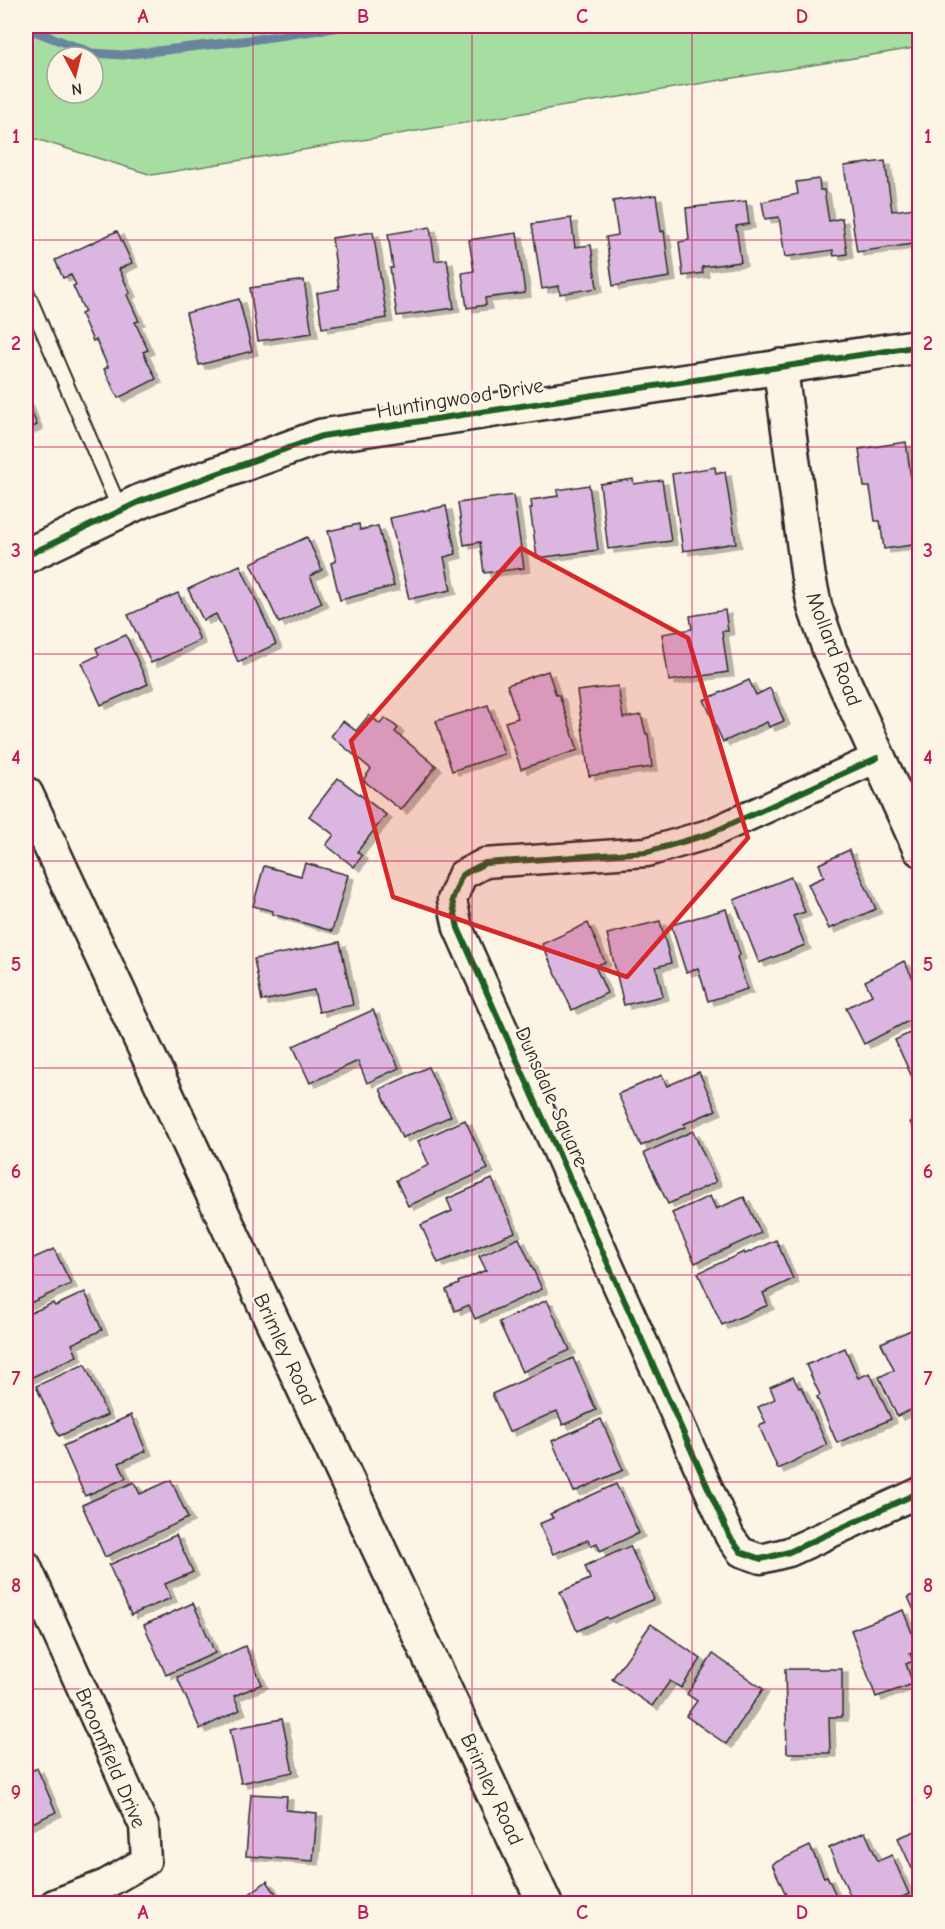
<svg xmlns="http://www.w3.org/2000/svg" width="945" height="1929" font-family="'Comic Neue',sans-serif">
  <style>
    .green { fill: #a6dda0; stroke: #688466; stroke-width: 1.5; fill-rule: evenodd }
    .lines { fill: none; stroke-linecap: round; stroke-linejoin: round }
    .stream { stroke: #69849f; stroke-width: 9 }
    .building { fill: #dbb6e0; stroke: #2b2b2b; stroke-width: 1.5; filter: url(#shadow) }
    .lane-casing { stroke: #2b2b2b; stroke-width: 18 }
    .street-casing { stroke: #2b2b2b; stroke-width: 33 }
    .secondary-casing { stroke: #2b2b2b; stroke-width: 38 }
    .lane { stroke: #fcf5e5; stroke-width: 14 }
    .street { stroke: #fcf5e5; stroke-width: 28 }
    .secondary { stroke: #fcf5e5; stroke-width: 33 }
    .cycleway-casing { stroke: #fcf5e5; stroke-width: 10 }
    .cycleway { stroke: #1b5e20; stroke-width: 6 }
    .marked { fill: #d62828; fill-opacity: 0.2; stroke: #d62828; stroke-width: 4.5; stroke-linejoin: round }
    .grid { fill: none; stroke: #c2185b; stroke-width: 1.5; stroke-opacity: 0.55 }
    .labels { text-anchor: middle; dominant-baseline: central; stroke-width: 4.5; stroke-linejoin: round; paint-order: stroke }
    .street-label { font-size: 21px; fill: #2b2b2b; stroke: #fcf5e5 }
    .neatline { fill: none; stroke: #c2185b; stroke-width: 2 }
    .grid-label { font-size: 20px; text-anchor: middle; font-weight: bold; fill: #c2185b }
  </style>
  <defs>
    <filter id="shadow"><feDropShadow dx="6" dy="4" stdDeviation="0" flood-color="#0004"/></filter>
  </defs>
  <rect width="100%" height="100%" fill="#fcf5e5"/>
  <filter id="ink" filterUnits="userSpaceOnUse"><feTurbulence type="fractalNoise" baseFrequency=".0167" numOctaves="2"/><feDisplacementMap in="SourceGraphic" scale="12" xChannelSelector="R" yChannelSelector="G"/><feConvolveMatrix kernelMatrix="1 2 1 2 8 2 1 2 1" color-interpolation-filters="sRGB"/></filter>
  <g filter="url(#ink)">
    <path class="green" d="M26,26H919L920,47L152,175L26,136ZM57,57H93V93H57Z"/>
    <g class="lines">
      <polyline class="stream" points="26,28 92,53 123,55 250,40 348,26"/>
    </g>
    <g class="building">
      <polygon points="885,161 892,211 915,208 920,243 857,252 844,166"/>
      <polygon points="819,179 820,190 824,190 829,221 842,218 847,254 834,256 833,250 785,257 779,217 765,219 762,202 798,194 796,182"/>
      <polygon points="656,195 661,232 664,231 670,277 613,286 606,237 618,235 613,201"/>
      <polygon points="746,201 749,224 736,226 741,262 702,267 703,273 683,276 679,242 689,240 686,208"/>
      <polygon points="571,218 575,247 591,245 597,288 560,294 559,286 542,289 532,224"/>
      <polygon points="430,227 435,261 447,259 454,308 397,316 390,268 393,268 388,234"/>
      <polygon points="117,231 132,263 119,269 130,293 127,295 139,321 135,322 148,350 143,352 156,379 118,398 104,369 108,367 96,340 93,341 81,314 85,312 73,286 76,285 71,275 63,278 55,260"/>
      <polygon points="373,232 387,318 322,328 317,293 339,289 332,238"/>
      <polygon points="517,233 525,293 485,298 486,305 467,308 462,273 474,271 469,240"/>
      <polygon points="304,280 312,333 258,341 250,288"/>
      <polygon points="239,299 252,351 199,365 186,313"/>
      <polygon points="26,399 37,425 26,430"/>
      <polygon points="906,442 920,544 884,549 880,521 875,521 870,487 864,487 859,449"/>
      <polygon points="715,467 716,474 725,472 736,543 683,551 672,474"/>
      <polygon points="633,479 634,484 662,480 671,541 608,549 600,484"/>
      <polygon points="589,485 598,550 537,558 530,508 532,508 531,500 558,496 557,490"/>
      <polygon points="513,495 524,568 484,573 480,542 464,545 458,503"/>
      <polygon points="446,506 456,554 444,557 451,590 409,599 390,518"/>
      <polygon points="359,524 360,530 378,526 394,586 340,600 331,563 336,561 328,531"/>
      <polygon points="307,537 322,570 310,576 322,603 279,623 251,563"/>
      <polygon points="240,565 276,644 238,662 216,614 203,620 188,589"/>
      <polygon points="178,593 200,640 151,663 128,615"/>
      <polygon points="725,610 728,631 722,631 728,672 669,681 662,634 692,629 690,616"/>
      <polygon points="126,635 148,684 101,705 82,663 99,655 96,648"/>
      <polygon points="548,671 556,695 559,695 578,750 521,769 505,722 518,718 507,685"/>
      <polygon points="749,680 756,695 770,688 784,721 769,727 767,722 723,742 704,700"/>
      <polygon points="618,686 623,718 641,715 646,734 648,734 652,767 589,776 577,691"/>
      <polygon points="488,705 504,754 452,771 436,721"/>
      <polygon points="369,715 380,724 385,718 398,728 395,732 436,766 401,810 363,780 371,769 331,736 343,721 356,731"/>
      <polygon points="338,778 386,815 357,852 362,856 354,867 326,845 334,835 309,816"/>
      <polygon points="849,850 876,909 829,929 808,884 824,877 819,864"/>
      <polygon points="305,863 348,875 332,931 272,914 273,911 253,906 264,866 301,876"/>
      <polygon points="791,877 805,912 793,916 805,945 759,963 734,900"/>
      <polygon points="726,909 740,955 737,957 747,989 708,1001 698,968 686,972 671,925"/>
      <polygon points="660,921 671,963 656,967 663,996 624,1005 607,934"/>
      <polygon points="588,923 605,962 595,966 607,993 572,1010 542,944"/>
      <polygon points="340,942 353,1005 319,1012 314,990 262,1001 254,959"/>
      <polygon points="904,961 920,992 920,1015 864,1044 846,1008 872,995 865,981"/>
      <polygon points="373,1010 399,1068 367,1083 358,1061 310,1083 293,1046"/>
      <polygon points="920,1028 920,1089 918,1090 895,1040"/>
      <polygon points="428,1067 451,1116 402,1138 380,1089"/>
      <polygon points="699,1072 716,1110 684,1124 685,1127 641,1146 618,1094 662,1075 667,1086"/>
      <polygon points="920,1118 920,1144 910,1122"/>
      <polygon points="465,1120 488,1169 408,1206 396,1180 429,1165 418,1141"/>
      <polygon points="693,1131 716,1182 668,1204 644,1153"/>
      <polygon points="492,1179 515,1232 438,1263 421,1225 452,1211 447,1199"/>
      <polygon points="710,1196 716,1209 744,1197 761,1233 695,1263 672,1213"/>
      <polygon points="519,1238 542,1289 475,1319 469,1305 455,1311 446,1290 459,1284 458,1282 486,1270 479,1256"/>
      <polygon points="776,1240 793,1279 763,1293 768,1305 722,1325 698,1273 744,1252 745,1254"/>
      <polygon points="54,1249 71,1284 26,1305 26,1257 27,1261"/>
      <polygon points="85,1292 102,1330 72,1344 77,1356 26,1380 26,1315 53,1303 55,1306"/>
      <polygon points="547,1300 570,1350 522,1372 499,1322"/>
      <polygon points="918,1327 920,1331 920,1406 897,1416 879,1377 894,1370 881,1343"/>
      <polygon points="845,1348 858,1378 870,1373 891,1419 837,1443 817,1397 820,1395 806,1365"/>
      <polygon points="573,1358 596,1410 563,1425 557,1411 509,1432 492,1394"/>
      <polygon points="85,1364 107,1415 59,1436 36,1386"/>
      <polygon points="793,1377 799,1388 801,1387 827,1445 778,1469 759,1426 766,1423 758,1407 775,1399 770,1387"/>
      <polygon points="131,1415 146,1451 119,1463 126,1478 85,1496 63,1446"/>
      <polygon points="601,1419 623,1470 574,1492 552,1441"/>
      <polygon points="171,1480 188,1518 105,1557 82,1505 134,1482 140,1494"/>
      <polygon points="616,1484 639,1533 600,1551 597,1543 591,1546 588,1540 553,1554 539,1524 553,1518 550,1514"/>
      <polygon points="176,1535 193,1572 165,1584 171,1598 131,1615 109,1565"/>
      <polygon points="630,1546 654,1599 608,1619 607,1617 577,1631 560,1592 590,1579 585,1566"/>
      <polygon points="920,1592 920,1624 908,1597"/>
      <polygon points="193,1603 215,1653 166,1675 144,1625"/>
      <polygon points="903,1610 919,1651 910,1654 913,1661 906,1664 913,1684 876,1697 851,1630"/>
      <polygon points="651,1624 701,1659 681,1688 670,1681 652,1706 612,1679"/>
      <polygon points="245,1646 262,1684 234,1696 240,1710 200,1729 177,1677"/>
      <polygon points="713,1654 763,1689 726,1744 686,1716 697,1701 687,1694"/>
      <polygon points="785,1669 842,1669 842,1717 829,1717 830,1753 787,1753"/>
      <polygon points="282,1719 293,1772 241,1783 230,1729"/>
      <polygon points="37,1768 56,1812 26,1826 26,1774"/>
      <polygon points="251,1794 287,1796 286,1810 317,1813 313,1861 246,1856"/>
      <polygon points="920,1829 920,1881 918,1882 898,1838"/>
      <polygon points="865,1832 878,1861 892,1855 909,1894 887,1904 854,1904 829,1848"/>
      <polygon points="810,1846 824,1877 827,1876 840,1904 776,1904 774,1900 786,1895 772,1864"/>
      <polygon points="267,1881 283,1904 236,1904"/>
    </g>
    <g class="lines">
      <g class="lane-casing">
        <polyline id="lane" points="26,291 120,510"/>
      </g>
      <g class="street-casing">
        <g id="street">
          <polyline points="877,758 709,834 647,852 485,863 462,875 452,900 458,928 730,1537 741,1552 761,1559 789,1552 920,1492"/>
          <polyline points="26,1565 144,1826 146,1861 106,1884 54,1904"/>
        </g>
      </g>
      <g class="secondary-casing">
        <g id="secondary">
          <polyline points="780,366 808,575 815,608 830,651 920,849"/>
          <polyline points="26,556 141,501 322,436 920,346"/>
          <polyline points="26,794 545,1904"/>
        </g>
      </g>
      <use href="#lane" class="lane"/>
      <use href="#street" class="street"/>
      <use href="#secondary" class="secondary"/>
      <g class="cycleway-casing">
        <g id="cycleway">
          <polyline points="26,556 141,501 322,436 920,346"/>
          <polyline points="877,758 709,834 647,852 485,863 462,875 452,900 458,928 730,1537 741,1552 761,1559 789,1552 920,1492"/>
        </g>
      </g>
      <use href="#cycleway" class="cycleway"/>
    </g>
  </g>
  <path class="marked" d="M521,548L688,638L748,838L627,977L393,897L351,741Z"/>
  <path class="grid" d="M253,26V1904M472,26V1904M692,26V1904M26,240H920M26,447H920M26,654H920M26,861H920M26,1068H920M26,1275H920M26,1482H920M26,1689H920"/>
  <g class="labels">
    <g class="street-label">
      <text transform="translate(460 398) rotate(-9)">Huntingwood Drive</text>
      <text transform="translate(834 649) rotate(69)">Mollard Road</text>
      <text transform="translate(552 1097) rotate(66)">Dunsdale Square</text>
      <text transform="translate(285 1349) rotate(65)">Brimley Road</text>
      <text transform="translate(111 1758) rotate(67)">Broomfield Drive</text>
      <text transform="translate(492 1789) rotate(65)">Brimley Road</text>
    </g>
  </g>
  <rect width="945" height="1929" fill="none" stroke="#fcf5e5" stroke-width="66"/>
  <g transform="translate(75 75) rotate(173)"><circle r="28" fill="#fcf5e5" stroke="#a8a49b" stroke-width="1.5"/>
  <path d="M0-4.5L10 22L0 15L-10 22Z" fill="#c8321e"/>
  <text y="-9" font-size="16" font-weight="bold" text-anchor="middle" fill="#2b2b2b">N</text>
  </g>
  <rect x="33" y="33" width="879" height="1863" class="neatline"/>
  <g class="grid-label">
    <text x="143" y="23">A</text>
    <text x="363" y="23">B</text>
    <text x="582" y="23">C</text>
    <text x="802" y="23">D</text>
    <text x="16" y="143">1</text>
    <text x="928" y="143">1</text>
    <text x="16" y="350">2</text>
    <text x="928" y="350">2</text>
    <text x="16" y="557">3</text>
    <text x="928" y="557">3</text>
    <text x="16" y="764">4</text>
    <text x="928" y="764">4</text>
    <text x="16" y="971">5</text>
    <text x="928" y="971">5</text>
    <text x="16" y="1178">6</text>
    <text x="928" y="1178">6</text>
    <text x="16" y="1385">7</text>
    <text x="928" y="1385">7</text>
    <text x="16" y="1592">8</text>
    <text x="928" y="1592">8</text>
    <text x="16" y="1799">9</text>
    <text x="928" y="1799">9</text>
    <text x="143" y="1919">A</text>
    <text x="363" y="1919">B</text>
    <text x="582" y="1919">C</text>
    <text x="802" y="1919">D</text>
  </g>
</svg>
